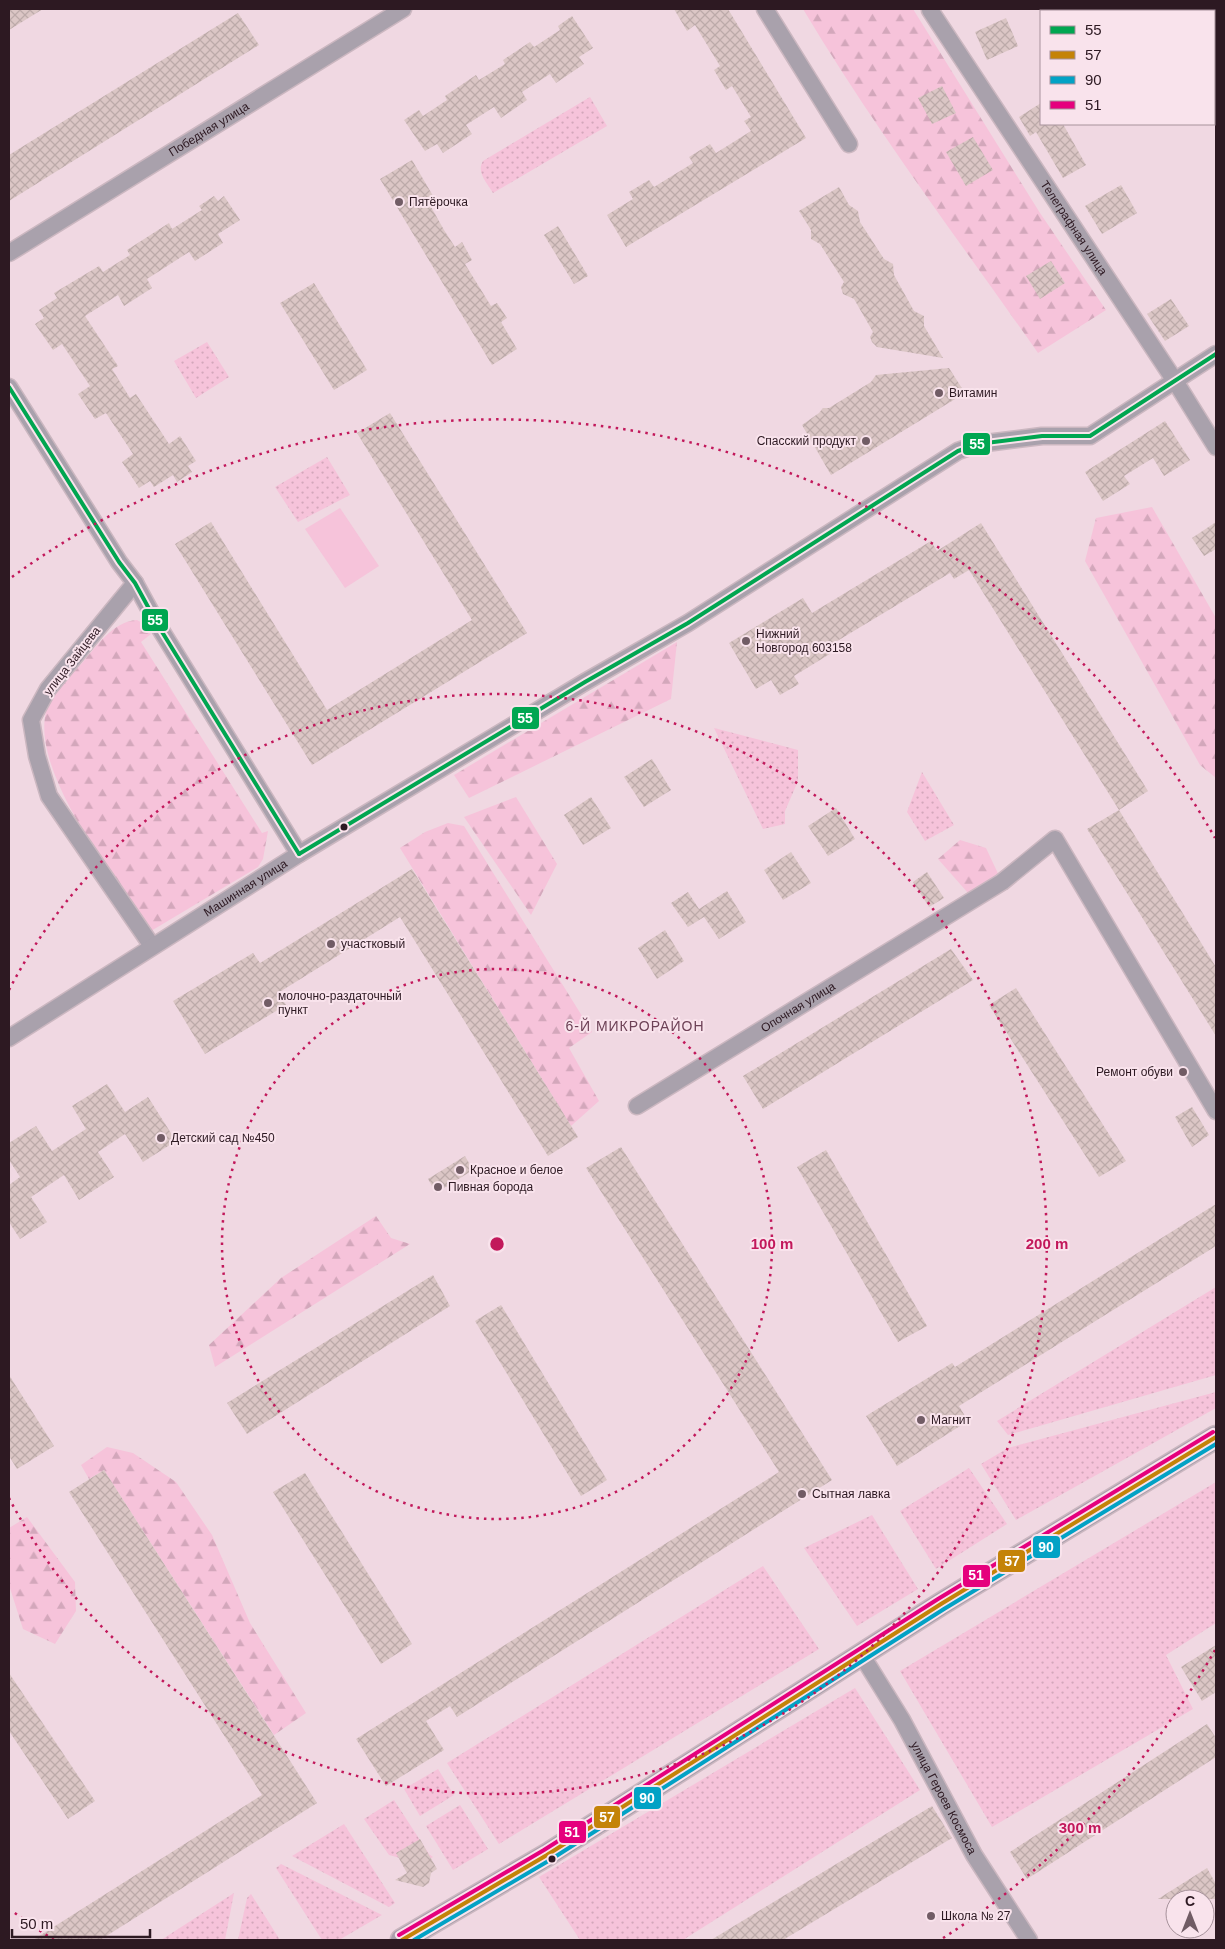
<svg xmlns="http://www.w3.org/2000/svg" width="1225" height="1949" font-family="Arial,sans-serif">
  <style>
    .grass { fill: url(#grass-dots) }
    .forest { fill: url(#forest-firs) }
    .garden { fill: #f6c3da }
    .building { fill: url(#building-cross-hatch) }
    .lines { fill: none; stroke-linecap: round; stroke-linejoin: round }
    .street-casing { stroke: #cbb7c0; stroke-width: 19 }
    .secondary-casing { stroke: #cbb7c0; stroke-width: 25 }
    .street { stroke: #a9a1ac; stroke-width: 16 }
    .secondary { stroke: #aaa0ac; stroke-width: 22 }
    .bus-1-casing { stroke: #f9e3ec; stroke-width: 8 }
    .bus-2-casing { stroke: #f9e3ec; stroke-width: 8 }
    .bus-3-casing { stroke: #f9e3ec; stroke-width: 8 }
    .bus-4-casing { stroke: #f9e3ec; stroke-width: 8 }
    .bus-1 { stroke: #00a651; stroke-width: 4 }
    .bus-2 { stroke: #c48308; stroke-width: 4 }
    .bus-3 { stroke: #02a2c5; stroke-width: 4 }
    .bus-4 { stroke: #e5007d; stroke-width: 4 }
    .ring { fill: none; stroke: #c2185b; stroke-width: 2.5; stroke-dasharray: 2.5 5 }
    .poi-dot { fill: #715c65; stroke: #f9e3ec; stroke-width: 2 }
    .bus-dot { fill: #2d1922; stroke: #f9e3ec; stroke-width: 2 }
    .labels { text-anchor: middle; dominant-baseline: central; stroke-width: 4; stroke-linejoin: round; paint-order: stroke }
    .street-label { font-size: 12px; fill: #2d1922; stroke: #f9e3ec }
    .poi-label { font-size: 12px; fill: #2d1922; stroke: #f9e3ec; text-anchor: start }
    .neighbourhood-label { font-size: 14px; letter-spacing: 1px; fill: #6d4156; stroke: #f9e3ec }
    .centre { fill: #c2185b; stroke: #f9e3ec; stroke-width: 2.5 }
    .ring-label { font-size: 15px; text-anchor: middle; font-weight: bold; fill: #c2185b; stroke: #f9e3ec; stroke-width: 4; stroke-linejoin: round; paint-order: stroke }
    .line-badge { stroke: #f9e3ec; stroke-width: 2 }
    .badge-label { font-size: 14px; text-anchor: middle; font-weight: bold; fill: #fff }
  </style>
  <defs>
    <pattern id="grass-dots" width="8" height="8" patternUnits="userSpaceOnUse" patternTransform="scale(1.25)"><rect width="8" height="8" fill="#f6c3da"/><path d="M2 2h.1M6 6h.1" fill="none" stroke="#d3a7bb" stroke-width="1.8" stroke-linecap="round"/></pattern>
    <pattern id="forest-firs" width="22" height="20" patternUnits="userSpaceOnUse" patternTransform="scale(1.25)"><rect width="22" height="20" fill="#f6c3da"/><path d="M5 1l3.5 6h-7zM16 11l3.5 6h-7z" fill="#d3a7bb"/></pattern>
    <pattern id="building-cross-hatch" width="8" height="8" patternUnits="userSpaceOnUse" patternTransform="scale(1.25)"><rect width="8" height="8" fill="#dbc6c5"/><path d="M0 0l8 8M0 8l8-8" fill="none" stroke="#bcaaa9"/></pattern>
  </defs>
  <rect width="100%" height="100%" fill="#f0d8e2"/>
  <g class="grass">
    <path d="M590,97L607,126L493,193C487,183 476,172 483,161Z"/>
    <polygon points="207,342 229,377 196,398 174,361"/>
    <polygon points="327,457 350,495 298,522 275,487"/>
    <polygon points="714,728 798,750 798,781 785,811 785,824 763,829"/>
    <polygon points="922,772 954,825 925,841 907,812"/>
    <polygon points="1216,1287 1216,1375 1008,1435 997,1421"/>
    <polygon points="1216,1392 1216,1408 1016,1520 981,1464 1008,1448"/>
    <polygon points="969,1468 1007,1524 936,1569 900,1511"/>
    <polygon points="1216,1482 1216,1623 1166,1655 1193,1709 992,1827 900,1671"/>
    <polygon points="872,1515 918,1589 857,1626 804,1548"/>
    <polygon points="763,1566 819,1649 499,1844 447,1763"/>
    <polygon points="855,1688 920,1790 683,1940 580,1940 539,1877"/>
    <polygon points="438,1769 454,1795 420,1816 404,1789"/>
    <polygon points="394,1800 429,1854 433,1857 418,1866 411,1861 389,1855 364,1819"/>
    <polygon points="460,1805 488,1849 453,1870 426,1826"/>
    <polygon points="344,1824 395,1903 389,1907 292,1856"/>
    <polygon points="281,1864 382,1915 339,1940 322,1940 276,1868"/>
    <polygon points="234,1893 225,1940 161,1940"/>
    <polygon points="251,1894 280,1940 238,1940 247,1898"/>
  </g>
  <g class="forest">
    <path d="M803,9H913L1040,213L1106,310L1038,353C958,239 874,128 803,9Z"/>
    <polygon points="1152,507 1216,618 1216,778 1200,765 1085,561 1096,518"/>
    <path d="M137,620L144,624L151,634L141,642L262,833L268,831L263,859L258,867L151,931C118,882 31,774 46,712C51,693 69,678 82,663C96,647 113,621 137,620Z"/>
    <polygon points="677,642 671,699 469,798 454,775"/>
    <polygon points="516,797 557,864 531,915 464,817"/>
    <polygon points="448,823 464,826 592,1032 569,1048 599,1101 571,1126 400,848 425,832"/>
    <polygon points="960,840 986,848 1002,882 968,893 938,859"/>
    <polygon points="376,1216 391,1238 410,1244 215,1367 209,1345 281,1278"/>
    <polygon points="107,1447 133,1453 176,1482 212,1535 250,1623 306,1713 274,1735 104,1470 89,1479 81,1465"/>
    <polygon points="27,1517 75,1582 76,1611 55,1644 23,1629 9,1585 9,1528"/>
  </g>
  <polygon class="garden" points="340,508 379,566 345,588 305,529"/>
  <g class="building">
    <polygon points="9,9 43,9 9,30"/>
    <polygon points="674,9 728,9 806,138 626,247 607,215 633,199 629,192 649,180 654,187 693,163 689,157 710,144 716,153 751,131 744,121 751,117 732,86 726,90 714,70 720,66 695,25 687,31"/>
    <polygon points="238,13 259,45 9,201 9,155"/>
    <polygon points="572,16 593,48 579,57 584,64 556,83 550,74 522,92 527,100 501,118 494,107 466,125 472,134 443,153 437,144 425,151 404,120 419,110 423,116 447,100 445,96 476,75 479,80 505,64 503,60 530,42 534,47 560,30 558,26"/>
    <polygon points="1006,18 1018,46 987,60 975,32"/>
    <polygon points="942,86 956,113 932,124 918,98"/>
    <polygon points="1041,103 1041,124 1063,124 1086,165 1063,178 1036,132 1030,136 1019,117"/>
    <polygon points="973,137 993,170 966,186 946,152"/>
    <polygon points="412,160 436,201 430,205 444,230 455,247 462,242 472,260 465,264 491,306 497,303 507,318 501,322 517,349 492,365 380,179"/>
    <polygon points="1121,185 1137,213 1102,234 1085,206"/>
    <polygon points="839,187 849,205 858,211 860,222 884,259 893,264 894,275 914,311 924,316 924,326 943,358 877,347 872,342 870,337 873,332 854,299 843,294 841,287 844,282 820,244 811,239 811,230 799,211"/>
    <polygon points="214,196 218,201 224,196 240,220 218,234 223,243 195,261 189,252 147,279 152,288 124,306 118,295 85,316 118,366 112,369 130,398 136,394 169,444 180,436 196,461 188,466 192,472 177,482 173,475 154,487 150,481 139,488 122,462 133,454 106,413 95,419 78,394 90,386 62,344 53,350 35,324 44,318 39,310 57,298 54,293 99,266 103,272 130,255 127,250 169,223 172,229 202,210 199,206"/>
    <polygon points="558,226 588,276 574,284 544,235"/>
    <polygon points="1051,261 1065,283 1040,299 1026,276"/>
    <polygon points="314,283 367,370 334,390 280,303"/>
    <polygon points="1171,299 1189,326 1165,341 1147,314"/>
    <polygon points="949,368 965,393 831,475 802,425 819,413 823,408 829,408 871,382 876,375"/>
    <polygon points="390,413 527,633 312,765 175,544 211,522 327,710 472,620 357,433"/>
    <polygon points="1165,421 1190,460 1164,476 1153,458 1124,476 1130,484 1103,501 1085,472"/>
    <polygon points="1216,522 1216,549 1204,556 1192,538"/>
    <polygon points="981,523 1148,791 1119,810 969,570 954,579 950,573 829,646 833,652 794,676 799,684 780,695 771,680 756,689 729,643 803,598 812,613 931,541 937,551"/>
    <polygon points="652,759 671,790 644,807 624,777"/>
    <polygon points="591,797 611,828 583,845 564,815"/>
    <polygon points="836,808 855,839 828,856 808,826"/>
    <polygon points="1119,810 1216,967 1216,1036 1087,829"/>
    <polygon points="791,852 811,883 783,900 764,870"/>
    <polygon points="412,869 578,1137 548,1156 400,917 278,993 286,1005 205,1054 173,1001 253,953 260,963"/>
    <polygon points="927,872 944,898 929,907 913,882"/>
    <polygon points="727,891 746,922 719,939 704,917 688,927 671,903 688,892 699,909"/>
    <polygon points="665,930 684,961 657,979 638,948"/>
    <polygon points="951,949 973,980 763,1109 743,1076"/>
    <polygon points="1016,988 1126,1161 1099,1177 989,1005"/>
    <polygon points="107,1084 125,1112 148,1097 176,1141 143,1162 125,1134 98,1152 114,1177 79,1200 64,1175 31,1197 47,1222 20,1239 9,1222 9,1185 20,1177 9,1160 9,1143 36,1126 52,1151 86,1129 72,1106"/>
    <polygon points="1192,1107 1209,1135 1192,1147 1175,1117"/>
    <polygon points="621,1147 832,1480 457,1717 450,1706 426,1721 444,1750 386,1786 356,1739 779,1472 586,1168"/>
    <polygon points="826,1150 927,1326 898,1342 797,1167"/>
    <polygon points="465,1156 473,1170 436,1193 428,1179"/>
    <polygon points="1216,1204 1216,1246 959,1406 968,1421 897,1466 866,1416 952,1363 955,1367"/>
    <polygon points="433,1275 450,1306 247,1434 227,1403"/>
    <polygon points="501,1305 607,1480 581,1496 475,1321"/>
    <polygon points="9,1375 54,1446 17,1469 9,1456"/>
    <polygon points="104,1470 317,1803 100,1940 33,1940 262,1795 69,1492"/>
    <polygon points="305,1473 412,1644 381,1664 273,1492"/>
    <polygon points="1216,1645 1216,1692 1202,1701 1181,1667"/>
    <polygon points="9,1673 95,1801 68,1819 9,1731"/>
    <polygon points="1207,1724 1216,1738 1216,1757 1027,1879 1010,1852"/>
    <polygon points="932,1806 952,1838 783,1940 711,1940"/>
    <polygon points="420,1839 437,1869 431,1873 429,1883 423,1887 395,1880 407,1873 396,1853"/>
    <polygon points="1207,1868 1216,1884 1216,1899 1158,1899"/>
  </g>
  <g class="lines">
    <g class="street-casing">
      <g id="street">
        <polyline points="765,9 849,144"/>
        <path id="s1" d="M930,10L1175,381L1216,447"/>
        <path id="s2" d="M9,253L403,9"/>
        <polyline points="9,387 119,562 135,583 159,627 299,854"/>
        <polyline points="135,583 48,689 31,720 37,756 49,796 152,946"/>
        <path id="s3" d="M9,1038L299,854L585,682L688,623L958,451L978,444L1042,436H1090L1216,354"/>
        <path id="s4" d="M637,1106L1002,882L1055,839L1216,1111"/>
        <path id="s5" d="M861,1654L902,1720L974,1855L1029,1940"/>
      </g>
    </g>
    <g class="secondary-casing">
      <g id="secondary">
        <polyline points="1214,17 1216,21"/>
        <polyline points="402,1940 547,1855 941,1604 1216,1437"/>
      </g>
    </g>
    <use href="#street" class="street"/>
    <use href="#secondary" class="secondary"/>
    <g class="bus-1-casing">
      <g id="bus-1">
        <polyline points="9,387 119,562 135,583 159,627 299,854"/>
        <polyline points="299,854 585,682 688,623 958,451 978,444 1042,436 1090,436 1216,354"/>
      </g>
    </g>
    <g class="bus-2-casing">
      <polyline id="bus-2" points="402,1940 547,1855 941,1604 1216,1437"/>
    </g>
    <g class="bus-3-casing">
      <polyline id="bus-3" points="414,1940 550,1860 944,1609 1216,1444"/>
    </g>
    <g class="bus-4-casing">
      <polyline id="bus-4" points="399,1935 544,1850 938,1599 1213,1432"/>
    </g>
    <use href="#bus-1" class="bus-1"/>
    <use href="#bus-2" class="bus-2"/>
    <use href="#bus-3" class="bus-3"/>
    <use href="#bus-4" class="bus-4"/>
  </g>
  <g class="ring">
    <circle cx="497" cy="1244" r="275"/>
    <path d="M9 990A550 550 0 1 1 9 1498"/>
    <path d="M1215 1650A825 825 0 0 1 940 1940M54 1940A825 825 0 0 1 12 1911M12 577A825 825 0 0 1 1215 838"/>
  </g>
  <g class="poi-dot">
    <circle cx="399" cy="202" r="5"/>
    <circle cx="939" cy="393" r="5"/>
    <circle cx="866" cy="441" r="5"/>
    <circle cx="746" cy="641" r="5"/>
    <circle cx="331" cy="944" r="5"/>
    <circle cx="268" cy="1003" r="5"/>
    <circle cx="1183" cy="1072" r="5"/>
    <circle cx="161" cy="1138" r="5"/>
    <circle cx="460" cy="1170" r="5"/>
    <circle cx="438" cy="1187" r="5"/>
    <circle cx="921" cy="1420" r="5"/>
    <circle cx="802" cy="1494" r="5"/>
    <circle cx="931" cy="1916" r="5"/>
  </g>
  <g class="bus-dot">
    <circle cx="344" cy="827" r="4.5"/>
    <circle cx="552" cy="1859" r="4.5"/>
  </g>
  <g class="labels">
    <g class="street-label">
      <text stroke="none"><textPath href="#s2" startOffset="235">Победная улица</textPath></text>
      <text stroke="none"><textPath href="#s1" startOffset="261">Телеграфная улица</textPath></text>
      <text transform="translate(72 661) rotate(-52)">улица Зайцева</text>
      <text stroke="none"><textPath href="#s3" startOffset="280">Машинная улица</textPath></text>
      <text stroke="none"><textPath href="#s4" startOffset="189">Опочная улица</textPath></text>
      <text stroke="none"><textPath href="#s5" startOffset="166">улица Героев Космоса</textPath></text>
    </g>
    <g class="poi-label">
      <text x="409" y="202">Пятёрочка</text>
      <text x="949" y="393">Витамин</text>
      <text x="856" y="441" text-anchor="end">Спасский продукт</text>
      <text x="756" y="634">Нижний<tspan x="756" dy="14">Новгород 603158</tspan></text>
      <text x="341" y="944">участковый</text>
      <text x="278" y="996">молочно-раздаточный<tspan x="278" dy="14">пункт</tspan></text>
      <text x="1173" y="1072" text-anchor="end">Ремонт обуви</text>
      <text x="171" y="1138">Детский сад №450</text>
      <text x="470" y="1170">Красное и белое</text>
      <text x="448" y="1187">Пивная борода</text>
      <text x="931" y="1420">Магнит</text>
      <text x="812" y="1494">Сытная лавка</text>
      <text x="941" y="1916">Школа № 27</text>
    </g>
    <g class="neighbourhood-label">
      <text x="635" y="1026">6-Й МИКРОРАЙОН</text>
    </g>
  </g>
  <circle cx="497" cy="1244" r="8" class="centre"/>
  <g class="ring-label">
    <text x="772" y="1249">100 m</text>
    <text x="1047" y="1249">200 m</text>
    <text x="1080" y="1833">300 m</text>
  </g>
  <g class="line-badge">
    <rect x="962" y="432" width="29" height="24" rx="5" fill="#00a651"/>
    <rect x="141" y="608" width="28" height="24" rx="5" fill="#00a651"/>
    <rect x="511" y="706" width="29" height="24" rx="5" fill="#00a651"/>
    <rect x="1032" y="1535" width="29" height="24" rx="5" fill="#02a2c5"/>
    <rect x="997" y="1549" width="29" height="24" rx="5" fill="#c48308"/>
    <rect x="962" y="1564" width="29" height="24" rx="5" fill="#e5007d"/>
    <rect x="633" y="1786" width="29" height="24" rx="5" fill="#02a2c5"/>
    <rect x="593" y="1805" width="28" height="24" rx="5" fill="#c48308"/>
    <rect x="558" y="1820" width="29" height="24" rx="5" fill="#e5007d"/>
  </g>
  <g class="badge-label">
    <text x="977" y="449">55</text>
    <text x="155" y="625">55</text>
    <text x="525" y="723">55</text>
    <text x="1046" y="1552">90</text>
    <text x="1012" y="1566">57</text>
    <text x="976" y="1580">51</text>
    <text x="647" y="1803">90</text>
    <text x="607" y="1822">57</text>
    <text x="572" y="1837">51</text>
  </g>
  <rect width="1225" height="1949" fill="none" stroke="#2d1922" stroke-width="20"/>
  <rect x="1040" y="10" width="175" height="115" fill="#f9e3ec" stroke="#a7929b"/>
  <rect x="1050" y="26" width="25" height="8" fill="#00a651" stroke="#a7929b"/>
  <text x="1085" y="35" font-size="15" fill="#2d1922">55</text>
  <rect x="1050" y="51" width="25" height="8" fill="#c48308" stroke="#a7929b"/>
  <text x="1085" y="60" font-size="15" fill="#2d1922">57</text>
  <rect x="1050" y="76" width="25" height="8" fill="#02a2c5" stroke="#a7929b"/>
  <text x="1085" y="85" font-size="15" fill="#2d1922">90</text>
  <rect x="1050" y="101" width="25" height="8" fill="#e5007d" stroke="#a7929b"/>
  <text x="1085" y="110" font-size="15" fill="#2d1922">51</text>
  <g transform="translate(1190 1914)"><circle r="24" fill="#f9e3ec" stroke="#a7929b"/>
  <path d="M0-4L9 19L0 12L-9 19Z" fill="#715c65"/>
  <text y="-8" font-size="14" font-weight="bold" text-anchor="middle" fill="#2d1922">С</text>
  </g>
  <path d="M12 1929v8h138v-8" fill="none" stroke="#2d1922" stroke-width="2.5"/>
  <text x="20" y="1929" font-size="15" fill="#2d1922" stroke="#f9e3ec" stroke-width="4" paint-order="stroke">50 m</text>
</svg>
